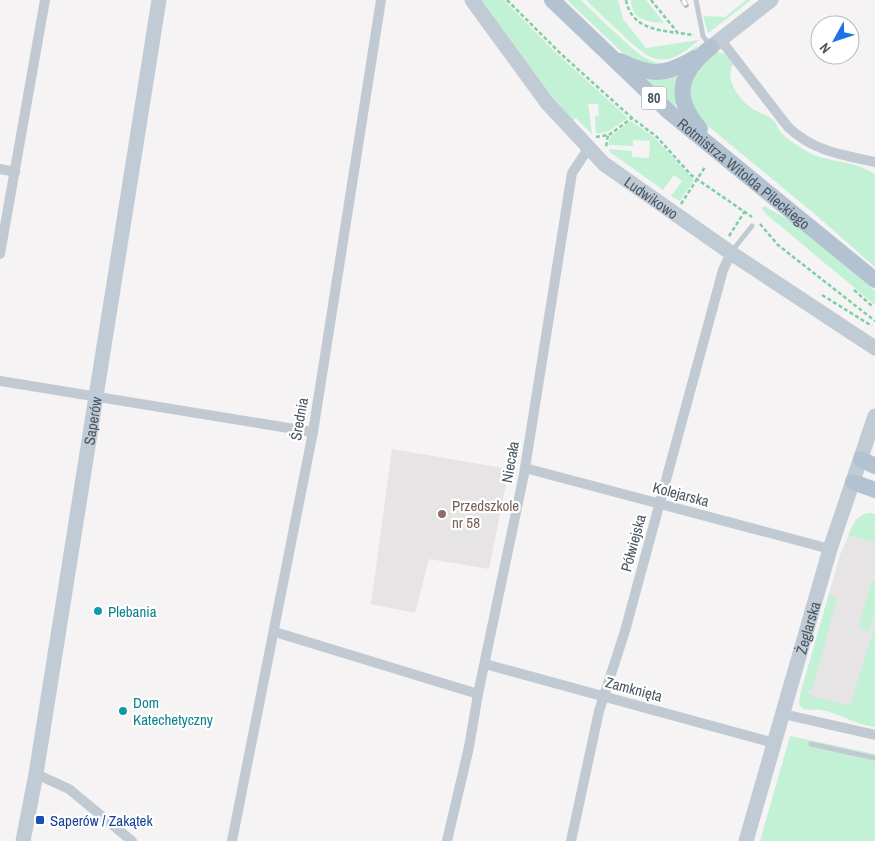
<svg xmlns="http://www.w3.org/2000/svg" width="875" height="841" font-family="'Archivo Narrow',sans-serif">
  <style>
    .education { fill: #e6e4e5 }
    .green { fill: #c3f1d5 }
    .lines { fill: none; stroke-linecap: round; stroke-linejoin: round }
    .path { stroke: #7ad0a6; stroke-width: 2.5; stroke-dasharray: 4 2.5; stroke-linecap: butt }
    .lane { stroke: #c1cad2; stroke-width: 5 }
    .street { stroke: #c1cad2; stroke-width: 10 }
    .secondary { stroke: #c1cbd6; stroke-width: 15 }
    .primary { stroke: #b3c2d1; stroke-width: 16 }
    .rail-casing { stroke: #b5b8bd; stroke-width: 5.5 }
    .rail { stroke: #fff; stroke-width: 4; stroke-dasharray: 11; stroke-linecap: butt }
    .education-dot { fill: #8d6e63; stroke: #fff; stroke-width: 2 }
    .culture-dot { fill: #0f9aa8; stroke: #fff; stroke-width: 2 }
    .transit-dot { fill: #1a4fb4; stroke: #fff; stroke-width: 2 }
    .labels { text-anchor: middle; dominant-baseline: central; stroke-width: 4.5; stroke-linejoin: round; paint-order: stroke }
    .shield { fill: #fff; stroke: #808990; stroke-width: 1 }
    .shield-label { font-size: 14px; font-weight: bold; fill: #4a5661 }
    .street-label { font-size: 15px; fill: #4a5661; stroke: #fff }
    .education-label { font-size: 15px; fill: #785e54; stroke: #fff; text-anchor: start }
    .culture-label { font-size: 15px; fill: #0d838f; stroke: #fff; text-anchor: start }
    .transit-label { font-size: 15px; fill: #164399; stroke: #fff; text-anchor: start }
  </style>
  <rect width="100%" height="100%" fill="#f5f3f3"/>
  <g class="education">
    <polygon points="392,449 509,469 489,569 429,559 415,613 371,604"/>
    <polygon points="856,519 875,521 875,717 800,695 840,555"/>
  </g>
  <g class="green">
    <polygon points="481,0 504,0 554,51 628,118 609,131 596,134 595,116 599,116 598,104 588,104 592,134 576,118 571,122"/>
    <path d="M567,0H581C594,13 607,25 621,38C649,65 664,74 698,45L697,49L691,55L653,68L625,55Z"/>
    <path d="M586,0H618L623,19L646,48L699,40C665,69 654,65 623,35C611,24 598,12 586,0Z"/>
    <path d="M631,0H646L664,23C648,22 631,20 631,0Z"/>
    <polygon points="746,0 751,0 708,33 703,16 725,17"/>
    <path d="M716,52C725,52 729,57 733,64C724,80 739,99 753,109C759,113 768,115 773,120C776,122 777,126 779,130C786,139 803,150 814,155C834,163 858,161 875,175V267L816,215L697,117L690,108V78Z"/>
    <polygon points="677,75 677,104 675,107 644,78"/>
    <polygon points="631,121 655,138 694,180 680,201 671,196 682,181 674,175 663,190 610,152 609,149 632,151 632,157 649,158 650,141 633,140 633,146 608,145 610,137"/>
    <polygon points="764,206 794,223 875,291 875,305 766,214 762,209"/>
    <path d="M870,513L875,514V542L848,535C854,524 857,514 870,513Z"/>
    <polygon points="872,581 875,582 875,614 869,632 858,628"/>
    <path d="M829,594L837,598L812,691L807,690L806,692L811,696L850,706L875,625V727C855,725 840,713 821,710C813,708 806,713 799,705L800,695Z"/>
    <polygon points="790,736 875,754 875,841 760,841"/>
  </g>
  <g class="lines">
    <g class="path">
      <polyline points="507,0 560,53 632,118 657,137 691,175 752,217"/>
      <path d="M626,0C631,27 655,30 678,33"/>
      <polyline points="651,0 678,33 694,35"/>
      <polyline points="609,135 632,118"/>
      <polyline points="596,137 608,135 606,147"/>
      <polyline points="681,204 705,167"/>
      <polyline points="760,224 778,245 875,321"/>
      <polyline points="729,236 745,211"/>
      <polyline points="854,290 872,306"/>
      <polyline points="822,295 872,326"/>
    </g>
    <g class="lane">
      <polyline points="696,0 703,36 709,44"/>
      <polyline points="732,251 752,226"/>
      <polyline points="811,744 875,758"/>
    </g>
    <g class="street">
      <path d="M720,39L788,127C813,151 842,155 875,162"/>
      <polyline points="0,169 15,172"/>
      <polyline points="0,254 45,0"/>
      <polyline points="0,381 313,432"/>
      <polyline points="525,468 830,549"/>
      <polyline points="275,632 478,694"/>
      <polyline points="485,664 774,743"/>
      <polyline points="783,714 875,735"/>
      <polyline points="36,774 69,789 132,841"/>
      <polyline points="232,841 313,432 381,0"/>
      <polyline points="447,841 469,747 478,694 524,474 572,173 588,149"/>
      <polyline points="571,841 599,711 625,631 723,270 731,253"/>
    </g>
    <g class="secondary">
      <path id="s1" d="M472,0L548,104L604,164L731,253L875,348"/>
      <polyline points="711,47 771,0"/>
      <path id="s2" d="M23,841L36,774L159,0"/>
      <path id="s3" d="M746,841L830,549L875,416"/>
    </g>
    <g class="primary">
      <path id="s4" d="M552,0L668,111L875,280"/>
      <path d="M620,61C652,77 665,75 695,58"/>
      <path d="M700,129C672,97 679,73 711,47"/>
      <polyline points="861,459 875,466"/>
      <polyline points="853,482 875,490"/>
    </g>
    <g class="rail-casing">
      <polyline id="rail" points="683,0 686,5"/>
    </g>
    <use href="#rail" class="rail"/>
  </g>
  <circle class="education-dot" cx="442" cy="514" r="5"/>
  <g class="culture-dot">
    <circle cx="98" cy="611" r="5"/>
    <circle cx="123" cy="711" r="5"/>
  </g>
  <rect class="transit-dot" x="35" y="815" width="10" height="10" rx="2.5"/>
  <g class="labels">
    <rect class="shield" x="641.5" y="86.5" width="25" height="23" rx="4"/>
    <g class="shield-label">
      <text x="654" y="98">80</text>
    </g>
    <g class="street-label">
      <text stroke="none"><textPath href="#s4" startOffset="259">Rotmistrza Witolda Pileckiego</textPath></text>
      <text stroke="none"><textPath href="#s1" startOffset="269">Ludwikowo</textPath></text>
      <text transform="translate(299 419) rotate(-80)">Średnia</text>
      <text stroke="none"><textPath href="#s2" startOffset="426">Saperów</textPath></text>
      <text transform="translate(510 462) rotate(-80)">Niecała</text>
      <text transform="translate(681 494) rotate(15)">Kolejarska</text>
      <text transform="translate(633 543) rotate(-75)">Półwiejska</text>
      <text stroke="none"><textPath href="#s3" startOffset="222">Żeglarska</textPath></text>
      <text transform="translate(634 689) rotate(15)">Zamknięta</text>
    </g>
    <g class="education-label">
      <text x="452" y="505">Przedszkole<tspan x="452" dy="17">nr 58</tspan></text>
    </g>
    <g class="culture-label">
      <text x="108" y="611">Plebania</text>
      <text x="133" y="702">Dom<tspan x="133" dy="17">Katechetyczny</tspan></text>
    </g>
    <g class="transit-label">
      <text x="50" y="820">Saperów / Zakątek</text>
    </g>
  </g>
  <g transform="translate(835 40) rotate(230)"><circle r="24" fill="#ffffff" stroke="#b7bbc0"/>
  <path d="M0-4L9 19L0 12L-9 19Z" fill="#1a73e8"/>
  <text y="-8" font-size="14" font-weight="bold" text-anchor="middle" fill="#4a5661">N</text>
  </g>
</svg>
